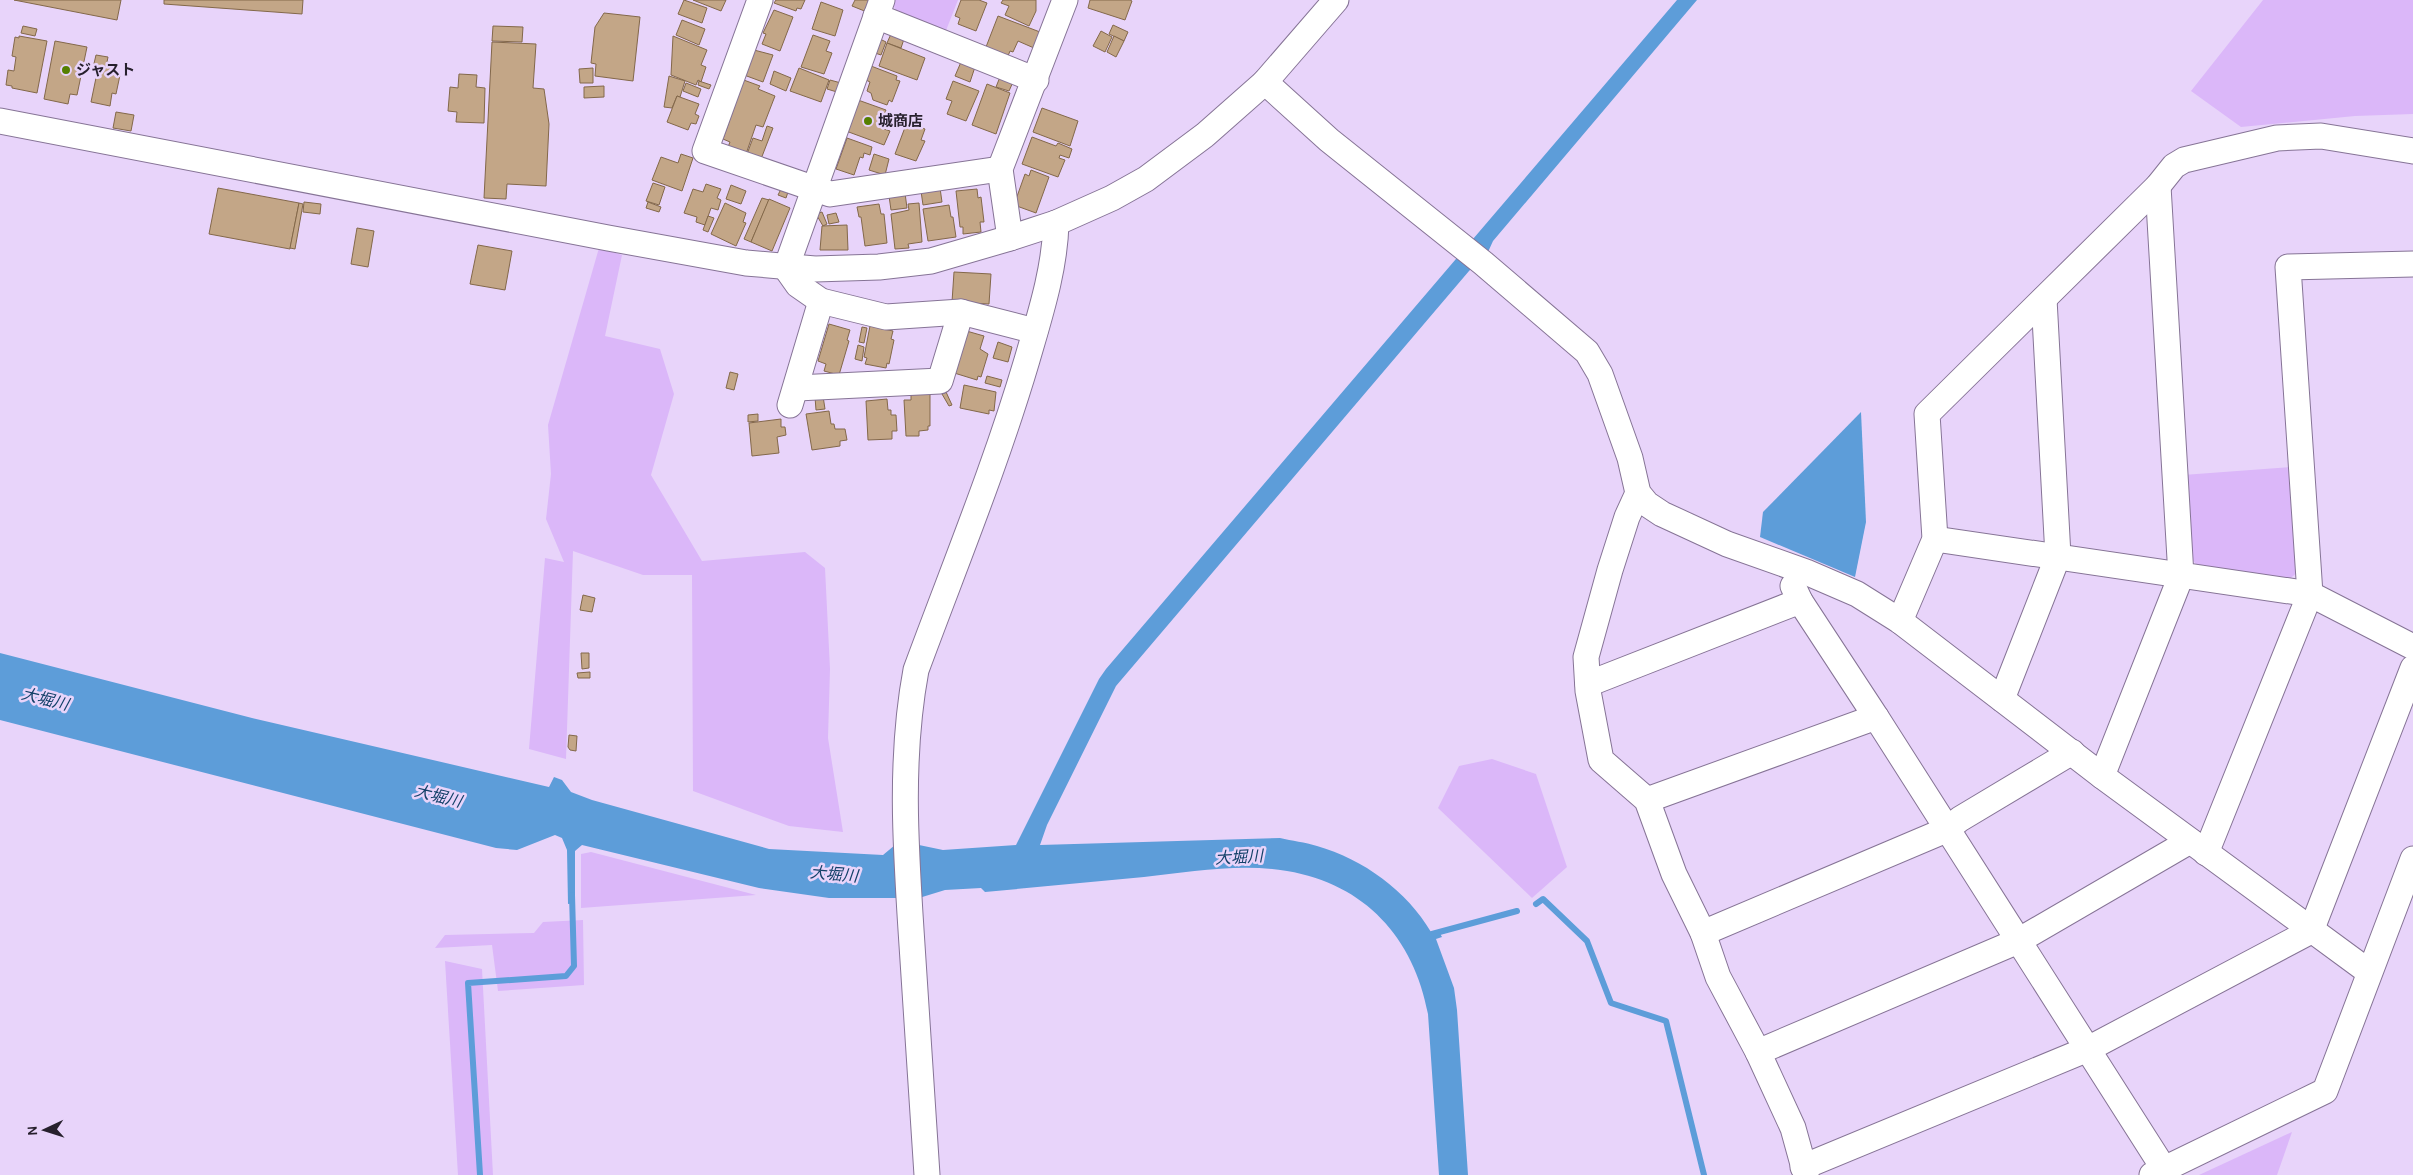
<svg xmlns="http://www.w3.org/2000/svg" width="2413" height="1175" font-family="Karla,'Noto Sans JP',sans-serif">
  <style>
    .green { fill: #dbb7f9 }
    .water { fill: #5d9dd9 }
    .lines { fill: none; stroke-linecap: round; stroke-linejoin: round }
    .stream { stroke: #5d9dd9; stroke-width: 6 }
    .building { fill: #c3a687; stroke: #83684a }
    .minor-casing { stroke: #867496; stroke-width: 27 }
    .minor { stroke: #fff; stroke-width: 25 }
    .poi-dot { fill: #557f01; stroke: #e8d4fa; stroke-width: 2 }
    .labels { text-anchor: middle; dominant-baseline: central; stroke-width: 5; stroke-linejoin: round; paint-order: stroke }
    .poi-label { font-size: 15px; font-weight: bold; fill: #27202d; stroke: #e8d4fa; text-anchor: start }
    .water-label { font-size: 16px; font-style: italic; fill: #134169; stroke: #e8d4fa }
  </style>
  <rect width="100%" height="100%" fill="#e8d4fa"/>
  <g class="green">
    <polygon points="892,0 958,0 945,33 897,15"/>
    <polygon points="2263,0 2413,0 2413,114 2355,116 2241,127 2191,91"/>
    <polygon points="599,248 622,255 605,336 660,349 674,394 651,475 702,561 805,552 825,568 830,669 828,738 843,832 789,826 693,791 692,575 643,575 573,551 566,759 529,749 545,558 564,562 546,519 551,474 548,425"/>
    <polygon points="2291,467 2298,572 2287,581 2199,568 2188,554 2183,475"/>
    <polygon points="1492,759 1536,774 1567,867 1532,898 1438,808 1459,766"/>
    <polygon points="591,852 756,895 581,908 581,854"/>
    <polygon points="583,920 584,985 498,991 492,945 435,948 445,935 534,933 543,922"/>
    <polygon points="445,961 482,969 493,1175 458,1175"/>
    <polygon points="2292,1132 2277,1175 2199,1175"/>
  </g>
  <g class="water">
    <path d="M1677,0H1697L1493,241L1488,252L1469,271L1116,686L1047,825L1040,845L1280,838C1292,841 1305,842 1317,846C1363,859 1407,891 1431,932L1438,930L1442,937L1436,939L1454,988L1457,1010L1468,1175H1439L1428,1014C1414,938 1365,884 1287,871C1240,863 1190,872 1144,877C1091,882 1038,887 985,892L981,888L945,890L919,898H829L759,888L582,845L575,851V903L568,904L567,850L562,838L555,835L517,850L496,848L0,720V653L252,718L549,787L554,777L562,780L571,792L592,800L769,849L883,855L895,845L899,852L919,845L943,850L1016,845L1099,679L1106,669Z"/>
    <polygon points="1861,412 1866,522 1855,577 1760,537 1763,512"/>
  </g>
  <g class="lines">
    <g class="stream">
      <polyline points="1536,904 1543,899 1587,941 1611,1003 1666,1021 1704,1175"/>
      <polyline points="1432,934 1517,911"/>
      <polyline points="480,1175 468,983 566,976 574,966 572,895"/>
    </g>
  </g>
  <g class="building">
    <polygon points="14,0 121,0 117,20"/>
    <polygon points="164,0 303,0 302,14 164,4"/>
    <polygon points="684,0 707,8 702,23 678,14"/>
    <polygon points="693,0 726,0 721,11"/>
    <polygon points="776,0 805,0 801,9 797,8 796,11 774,3"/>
    <polygon points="855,0 872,0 867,12 852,6"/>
    <polygon points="961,0 979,0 987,3 976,31 958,24 960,18 955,16"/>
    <polygon points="1003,0 1036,0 1036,11 1029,26 1005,15 1009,6 1001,3"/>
    <polygon points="1090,0 1130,0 1132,1 1125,20 1088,8"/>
    <polygon points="821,2 843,10 835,36 812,29"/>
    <polygon points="774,10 793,17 780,51 762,44 766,34 763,33"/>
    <polygon points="604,13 640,17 633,81 595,76 596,64 591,63 595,27"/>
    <polygon points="998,16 1040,32 1034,48 1018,41 1013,52 1010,51 1008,56 986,47"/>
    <polygon points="682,20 705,29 699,45 676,35"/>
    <polygon points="1113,25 1128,32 1124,41 1109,34"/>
    <polygon points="23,26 37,29 35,36 21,33"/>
    <polygon points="493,26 523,27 522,42 492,41"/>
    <polygon points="1101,31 1112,37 1105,52 1093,46"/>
    <polygon points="891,34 904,39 901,48 887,43"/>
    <polygon points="813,35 830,41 826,51 832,53 824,74 801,67"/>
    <polygon points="19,36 47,41 37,93 12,88 12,86 6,85 8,70 14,71 16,57 12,56 15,37 19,38"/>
    <polygon points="673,36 707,50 701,65 706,67 701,82 698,80 696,85 671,75"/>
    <polygon points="1114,36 1124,41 1116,57 1107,52"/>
    <polygon points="880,39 886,42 881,55 875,53"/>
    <polygon points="55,41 87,47 77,95 70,94 68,104 44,99"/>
    <polygon points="492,42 536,44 533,88 544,89 549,124 546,186 507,184 506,199 484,198"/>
    <polygon points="887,43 925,58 917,80 879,66"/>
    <polygon points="754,50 773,55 763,82 744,75"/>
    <polygon points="96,55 108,57 107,62 118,64 116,74 120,75 116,94 112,93 110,106 91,102 97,73 92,72"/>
    <polygon points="961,62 975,67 970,82 955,76"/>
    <polygon points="871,66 897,76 896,80 900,81 892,102 889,100 887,105 873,100 871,93 867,91 870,82 866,80"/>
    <polygon points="593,68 593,83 580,83 579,69"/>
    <polygon points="799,68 829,80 821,102 790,91"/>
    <polygon points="774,71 791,78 786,91 770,84"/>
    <polygon points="459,74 477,75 476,87 485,88 484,123 456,122 457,112 448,111 450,87 458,88"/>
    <polygon points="669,76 685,81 680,97 677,96 672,108 664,107"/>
    <polygon points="1000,77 1013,82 1009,91 996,87"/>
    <polygon points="741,79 760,86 758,89 775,96 763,127 756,125 746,154 728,147 730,142 723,139 736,102 734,102"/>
    <polygon points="830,80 841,83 837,92 827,89"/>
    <polygon points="699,81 711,85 709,89 698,85"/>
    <polygon points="953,81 979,91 966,121 947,114 952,101 946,99"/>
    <polygon points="686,83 701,89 698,97 683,91"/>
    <polygon points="987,84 1010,93 996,134 972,125"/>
    <polygon points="604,86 604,97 584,98 584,87"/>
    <polygon points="677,96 699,104 695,114 699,116 696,124 691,123 688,130 667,122"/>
    <polygon points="858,100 886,110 885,113 889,114 884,129 890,131 884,145 846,131"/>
    <polygon points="1042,108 1078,121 1070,146 1033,132"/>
    <polygon points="116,112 134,115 131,131 113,128"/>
    <polygon points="907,122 925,129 921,140 925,141 916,161 895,154"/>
    <polygon points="767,126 773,128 761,159 747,154 753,138 762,141"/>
    <polygon points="1032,137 1056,146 1058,143 1072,149 1069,158 1060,155 1059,158 1065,160 1058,177 1022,164"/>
    <polygon points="847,138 872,147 870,155 864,153 863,158 860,157 854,175 836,169"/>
    <polygon points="681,154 693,158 682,191 652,180 661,157 678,163"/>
    <polygon points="874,154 889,159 885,175 869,170"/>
    <polygon points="1031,170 1049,177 1036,213 1014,205 1025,174 1029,176"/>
    <polygon points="653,183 665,187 659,205 646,201"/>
    <polygon points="706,184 721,189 717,198 721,200 718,210 711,208 705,225 696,222 697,217 684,213 693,189 703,192"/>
    <polygon points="731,185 746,191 741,204 726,199"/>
    <polygon points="218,188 299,203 290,249 209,234"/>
    <polygon points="940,188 942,202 923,205 921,191"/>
    <polygon points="781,189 788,192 786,198 778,195"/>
    <polygon points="977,189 978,198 981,197 984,222 980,222 981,232 963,234 963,227 960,227 956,191"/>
    <polygon points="905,193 907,208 891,210 889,196"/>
    <polygon points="762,198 769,200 751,242 744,239"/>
    <polygon points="769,199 790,208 772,251 751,242"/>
    <polygon points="304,202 321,204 320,214 303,212"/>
    <polygon points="648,202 661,207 659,212 646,208"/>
    <polygon points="299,203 303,204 295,249 290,248"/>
    <polygon points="725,203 746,213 743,222 746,223 736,246 711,234"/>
    <polygon points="919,203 922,242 908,244 909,248 895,249 891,214 909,210 908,204"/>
    <polygon points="879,204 881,214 884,214 887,243 865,246 861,217 859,217 857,207"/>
    <polygon points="949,205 951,217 953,217 956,237 928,241 923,209"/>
    <polygon points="822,212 827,224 823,226 816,214"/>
    <polygon points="836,213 839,222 829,224 827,215"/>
    <polygon points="708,216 714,218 708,232 703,230"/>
    <polygon points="847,225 848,250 820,250 822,226"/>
    <polygon points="357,228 374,231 368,267 351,264"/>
    <polygon points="478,245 512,251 505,290 470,284"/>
    <polygon points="954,272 991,274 989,304 952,302"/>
    <polygon points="829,324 850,330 847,340 849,341 839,375 824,371 826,364 818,361"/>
    <polygon points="870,326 893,331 891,339 894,340 889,364 887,363 886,368 865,364 867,358 864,357"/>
    <polygon points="862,327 867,328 864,343 859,342"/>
    <polygon points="963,330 984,336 980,349 988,354 981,377 978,376 977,380 951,372"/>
    <polygon points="998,342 1012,347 1008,362 993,358"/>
    <polygon points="858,345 864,347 862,361 855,359"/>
    <polygon points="730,372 738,374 734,390 726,388"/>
    <polygon points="987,376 1002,380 1000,387 985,383"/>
    <polygon points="964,385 996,392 994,411 989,410 989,414 960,408"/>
    <polygon points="930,392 930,426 928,426 928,430 919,431 919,436 906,436 904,400 911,400 911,393"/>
    <polygon points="946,392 952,405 949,406 942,394"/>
    <polygon points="823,396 825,409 816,410 815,397"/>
    <polygon points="887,399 888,410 891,410 891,415 896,415 897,431 892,431 892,439 868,440 866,401"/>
    <polygon points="829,411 831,424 834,424 835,429 845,429 847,440 840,441 840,446 812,450 806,414"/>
    <polygon points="758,414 758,421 748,422 748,415"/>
    <polygon points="781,419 781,427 785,427 786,435 777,437 779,453 752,456 749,423"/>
    <polygon points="583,595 595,598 592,612 580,610"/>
    <polygon points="581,653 589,653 589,668 582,669"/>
    <polygon points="590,672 590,678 578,678 577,673"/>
    <polygon points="569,735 577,736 576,751 570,750 568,747"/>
  </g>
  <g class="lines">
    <g class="minor-casing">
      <g id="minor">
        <polyline points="760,0 705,151 830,194 1000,169"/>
        <polyline points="876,16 1036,80"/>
        <polyline points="1265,82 1329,140 1483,263 1587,352 1600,374 1630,458 1638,493 1647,504 1662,514 1727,544 1806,572 1857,594 1900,621 2102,776 2369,972"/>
        <polyline points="0,121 608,238 746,263 815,269 879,267 931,261 1010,238 1056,223 1112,198 1146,179 1205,135 1265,82 1336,0"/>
        <polyline points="1010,238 1000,169 1065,0"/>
        <polyline points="786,268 882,0"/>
        <polyline points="786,268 798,285 821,301 886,317 961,312 1035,331"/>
        <polyline points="797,388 940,381 961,312"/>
        <polyline points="790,405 821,301"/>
        <polyline points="1638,493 1627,517 1610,570 1586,657 1588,691 1601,760 1647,800 1674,874 1703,933 1718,977 1758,1052 1793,1128 1806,1175"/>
        <polyline points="1935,539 2310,594 2413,647"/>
        <polyline points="1793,586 1800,601 1876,717"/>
        <polyline points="1900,621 1935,539 1927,414 2158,186 2174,166 2184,160 2277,138 2321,136 2413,151"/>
        <polyline points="1588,684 1800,601"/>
        <polyline points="2002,699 2058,556 2044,299"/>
        <polyline points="2102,776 2181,576 2158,186"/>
        <polyline points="1647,800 1876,717 2164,1169"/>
        <polyline points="2206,853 2310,594 2288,267 2413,264"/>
        <polyline points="1703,933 1946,830 1960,819 2072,752"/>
        <polyline points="1758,1052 2018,941 2190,841"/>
        <polyline points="1803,1167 2088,1049 2311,931 2413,668"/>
        <path d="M927,1175C922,1098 917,1022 912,945C906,853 899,761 916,670C954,567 996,465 1027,360C1040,315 1055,269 1056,223"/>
        <polyline points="2152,1175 2325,1091 2413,859"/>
      </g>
    </g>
    <use href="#minor" class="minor"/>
  </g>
  <g class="poi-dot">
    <circle cx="66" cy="70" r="5"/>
    <circle cx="868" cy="121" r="5"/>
  </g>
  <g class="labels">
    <g class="poi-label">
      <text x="76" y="70">ジャスト</text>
      <text x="878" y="121">城商店</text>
    </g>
    <g class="water-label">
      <text transform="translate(45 699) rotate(14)">大堀川</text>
      <text transform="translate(438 796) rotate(14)">大堀川</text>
      <text transform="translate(1239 857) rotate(-3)">大堀川</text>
      <text transform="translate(834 874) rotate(5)">大堀川</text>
    </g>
  </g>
  <g transform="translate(45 1130) rotate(266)" stroke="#e8d4fa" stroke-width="4" paint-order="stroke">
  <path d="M0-4L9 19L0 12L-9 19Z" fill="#27202d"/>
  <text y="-8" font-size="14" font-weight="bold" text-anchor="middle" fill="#27202d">N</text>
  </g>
</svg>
